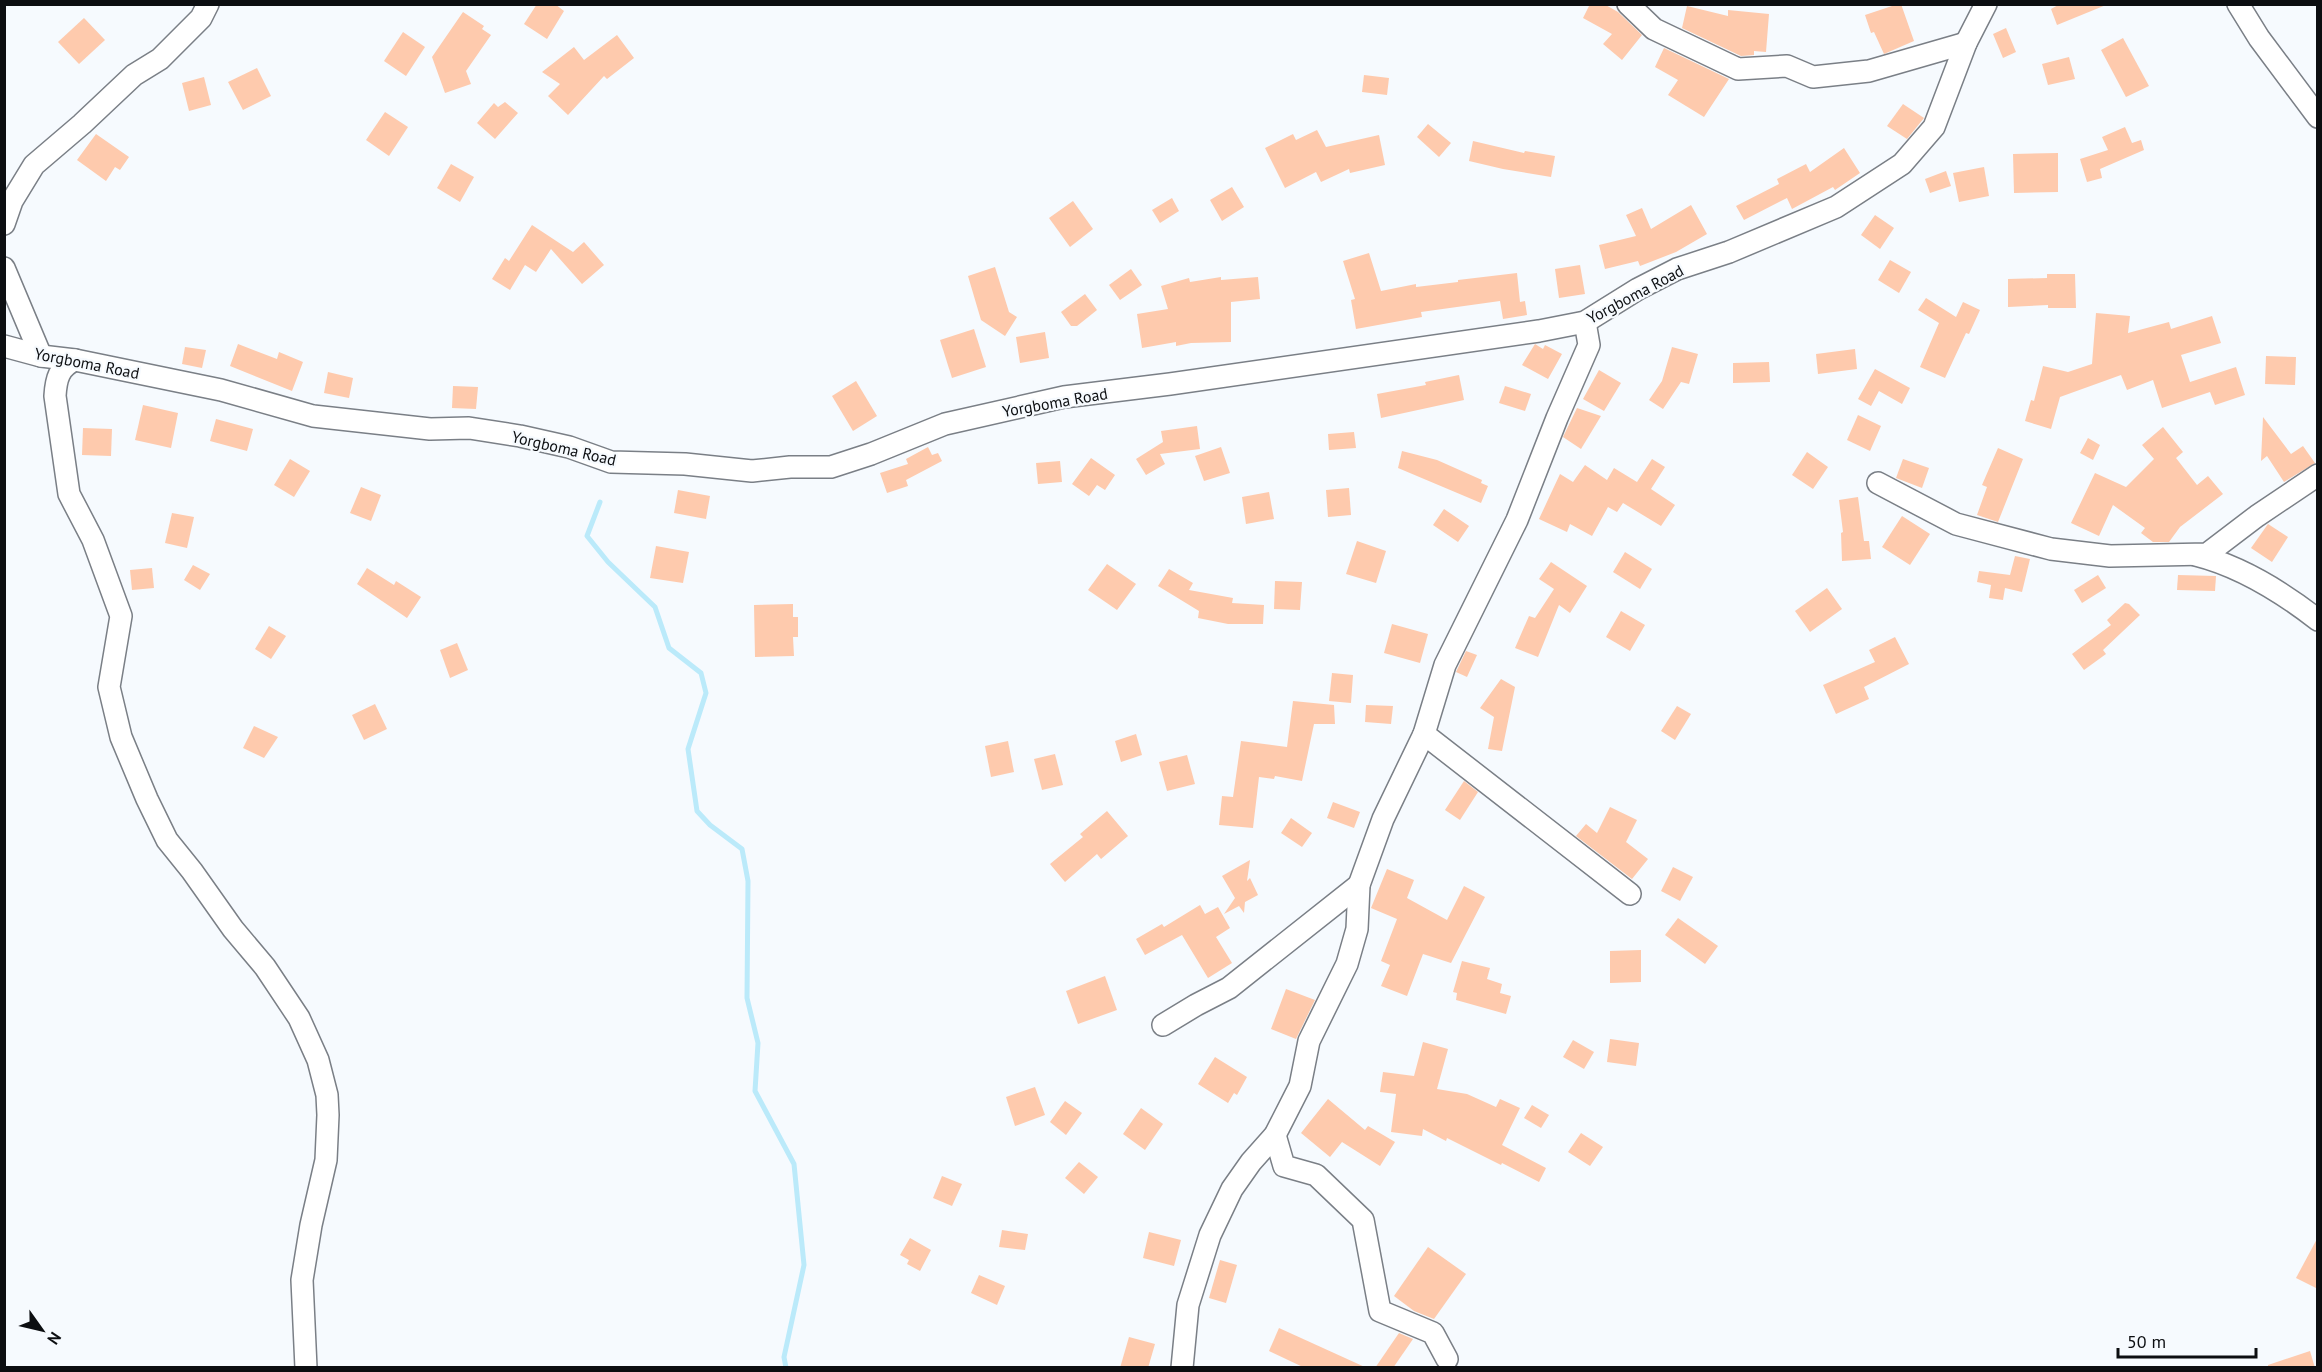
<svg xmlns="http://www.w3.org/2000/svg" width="2322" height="1372" font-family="'PT Sans',sans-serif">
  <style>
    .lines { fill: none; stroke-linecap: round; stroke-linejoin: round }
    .stream { stroke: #bbeafa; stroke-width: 5 }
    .building { fill: #fecaad }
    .street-casing { stroke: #7a7f86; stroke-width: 24 }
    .street { stroke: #fff; stroke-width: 21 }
    .labels { text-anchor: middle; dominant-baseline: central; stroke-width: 4.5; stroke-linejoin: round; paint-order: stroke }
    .street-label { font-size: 16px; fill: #0c0e11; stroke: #f6fafe }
  </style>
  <rect width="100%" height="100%" fill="#f6fafe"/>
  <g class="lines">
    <polyline class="stream" points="600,502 587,536 608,562 655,607 669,648 701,673 706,693 688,749 697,811 710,825 742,849 748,881 747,998 758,1043 755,1091 794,1164 804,1265 784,1357 786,1368"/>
  </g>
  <g class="building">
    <polygon points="537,4 555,4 564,11 547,39 524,24"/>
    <polygon points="1590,4 1604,4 1618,12 1642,35 1622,60 1603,44 1612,34 1583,18"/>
    <polygon points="1898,4 1901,4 1914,41 1884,54 1874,32 1871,33 1865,15"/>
    <polygon points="2060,4 2106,4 2106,5 2057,25 2051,9"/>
    <polygon points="1687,6 1728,16 1728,10 1769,14 1766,52 1754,51 1754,55 1741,56 1682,28"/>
    <polygon points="463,12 484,26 482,29 491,35 466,71 471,84 445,93 432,57"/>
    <polygon points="84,18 105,40 79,64 58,42"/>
    <polygon points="2006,28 2016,52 2003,58 1993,34"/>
    <polygon points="403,32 425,47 406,76 384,61"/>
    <polygon points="617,35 634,58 607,79 604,76 568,115 548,96 560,84 542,72 574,47 584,60"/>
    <polygon points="2123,38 2149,86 2126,97 2101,50"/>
    <polygon points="1664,48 1729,79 1704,117 1668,95 1678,80 1655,67"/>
    <polygon points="2069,57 2075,79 2048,85 2042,64"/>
    <polygon points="257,68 271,96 243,110 228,82"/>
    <polygon points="1364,75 1389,78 1387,95 1362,92"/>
    <polygon points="204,77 211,105 189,111 182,83"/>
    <polygon points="505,102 518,113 495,139 477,123 494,103 498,107"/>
    <polygon points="1903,104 1924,118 1907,139 1887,126"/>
    <polygon points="385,112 408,127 389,156 366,140"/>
    <polygon points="1428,124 1451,143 1439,157 1417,137"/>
    <polygon points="2125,127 2132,143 2141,140 2144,150 2100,169 2102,178 2087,182 2080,159 2108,150 2102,137"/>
    <polygon points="1317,130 1326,147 1379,135 1385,165 1350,173 1349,169 1321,182 1316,172 1285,188 1265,148 1293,134 1296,140"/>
    <polygon points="96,134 129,157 120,170 115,167 106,181 77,160"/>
    <polygon points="1473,141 1524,153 1525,151 1555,156 1551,177 1503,169 1469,161"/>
    <polygon points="1844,148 1860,173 1835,190 1833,187 1792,209 1787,198 1744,220 1736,206 1779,184 1777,179 1806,164 1810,172"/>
    <polygon points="2058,153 2058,192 2014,193 2013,154"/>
    <polygon points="451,164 474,177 460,202 437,188"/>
    <polygon points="1984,167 1989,196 1959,202 1953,173"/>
    <polygon points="1946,171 1951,186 1930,193 1925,179"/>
    <polygon points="1232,187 1244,207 1222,221 1210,200"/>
    <polygon points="1172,198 1179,211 1160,223 1152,210"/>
    <polygon points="1073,201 1093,229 1070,247 1049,218"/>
    <polygon points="1691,205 1707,234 1676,252 1640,266 1638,261 1605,269 1599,245 1636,236 1626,215 1642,208 1651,229"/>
    <polygon points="1875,215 1894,228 1880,249 1861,235"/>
    <polygon points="532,225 573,252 584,242 604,265 582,284 551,249 536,272 525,265 510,290 492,279 505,258 509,261"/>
    <polygon points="1369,253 1381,291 1416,284 1416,287 1458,282 1458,280 1517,273 1520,302 1525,301 1527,315 1503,319 1500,301 1421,312 1422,317 1356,329 1351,300 1355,299 1343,261"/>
    <polygon points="1890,260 1911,272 1899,293 1878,280"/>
    <polygon points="1580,265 1585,294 1559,298 1555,269"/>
    <polygon points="995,267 1009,312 1017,317 1005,336 981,320 968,276"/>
    <polygon points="1131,269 1142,285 1120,300 1109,285"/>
    <polygon points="2047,274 2075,274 2076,308 2048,308 2048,305 2008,307 2008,279 2047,278"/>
    <polygon points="1221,277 1221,280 1258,277 1260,299 1231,302 1231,342 1191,343 1176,346 1176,342 1142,348 1137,314 1168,309 1161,286 1189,278 1190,282"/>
    <polygon points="1085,294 1097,310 1077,326 1071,326 1061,312"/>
    <polygon points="1926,298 1956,317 1963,302 1980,310 1969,334 1966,333 1945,378 1920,367 1939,323 1918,310"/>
    <polygon points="2096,313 2130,316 2128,333 2169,322 2171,329 2212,316 2221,343 2181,355 2190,382 2236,367 2245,395 2215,405 2210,392 2162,408 2153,380 2127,390 2121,375 2060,397 2051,429 2025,421 2031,400 2034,401 2043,366 2068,372 2092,364"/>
    <polygon points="974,329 986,367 952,378 940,340"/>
    <polygon points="1045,332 1049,358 1020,363 1016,337"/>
    <polygon points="238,344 277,359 279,352 303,362 292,391 230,366"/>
    <polygon points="1535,344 1543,349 1545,345 1562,354 1548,379 1522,365"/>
    <polygon points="185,347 206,350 202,368 182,364"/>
    <polygon points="1672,347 1698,354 1689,384 1681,382 1663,409 1649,400 1662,381"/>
    <polygon points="1855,349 1857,369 1818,374 1816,354"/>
    <polygon points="2266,356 2296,357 2295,385 2265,384"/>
    <polygon points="1769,362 1770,382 1733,383 1733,363"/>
    <polygon points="1875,369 1910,388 1902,404 1879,391 1871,406 1858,399"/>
    <polygon points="1599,370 1621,383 1604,411 1583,399"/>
    <polygon points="328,372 353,378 349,398 324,393"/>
    <polygon points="1459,375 1464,400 1381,418 1377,394 1426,385 1425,382"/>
    <polygon points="856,381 877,416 853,431 832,396"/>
    <polygon points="453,386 478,387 476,409 452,408"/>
    <polygon points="1505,386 1531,394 1525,411 1499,403"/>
    <polygon points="143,405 178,413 171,448 135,440"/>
    <polygon points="1577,408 1601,416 1581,449 1563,437"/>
    <polygon points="1858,415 1881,426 1870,451 1847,440"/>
    <polygon points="2263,417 2291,454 2303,446 2315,463 2284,482 2267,456 2261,461"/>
    <polygon points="216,419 253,429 247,451 210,441"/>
    <polygon points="1197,426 1200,449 1160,454 1165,464 1146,475 1136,459 1163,442 1161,431"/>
    <polygon points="2163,427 2183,452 2176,458 2197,485 2208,476 2223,494 2180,527 2169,542 2153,542 2141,533 2145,528 2113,505 2099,536 2071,523 2095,473 2126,487 2154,459 2142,445"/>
    <polygon points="83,428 112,429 111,456 82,455"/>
    <polygon points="1354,432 1356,448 1329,450 1328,434"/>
    <polygon points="2088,438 2100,445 2093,460 2080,453"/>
    <polygon points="928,447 932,455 938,453 942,461 906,480 908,486 887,493 880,473 908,464 906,459"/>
    <polygon points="1221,447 1230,473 1204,481 1195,456"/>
    <polygon points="1998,448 2023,459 1998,522 1977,515 1987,487 1982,485"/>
    <polygon points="1402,451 1437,460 1482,480 1481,483 1488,486 1481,503 1398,468"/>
    <polygon points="1807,452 1828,467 1813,489 1792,475"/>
    <polygon points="1091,458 1115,475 1105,490 1097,485 1089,496 1072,484"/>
    <polygon points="290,459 310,471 294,497 274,485"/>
    <polygon points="1652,459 1665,467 1651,489 1675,505 1661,526 1623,503 1617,512 1608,507 1592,536 1570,524 1567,532 1539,519 1560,474 1573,482 1585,465 1607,480 1614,468 1637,482"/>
    <polygon points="1903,459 1929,468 1922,488 1896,478"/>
    <polygon points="1060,461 1062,482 1038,484 1036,463"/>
    <polygon points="361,487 381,495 371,521 350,513"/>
    <polygon points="1349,488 1351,515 1328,517 1326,490"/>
    <polygon points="678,490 710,496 706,519 674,513"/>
    <polygon points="1269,492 1274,519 1246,524 1242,497"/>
    <polygon points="1858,497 1864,541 1869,541 1871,559 1842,561 1841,533 1843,532 1839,500"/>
    <polygon points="1444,509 1469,526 1458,542 1433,525"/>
    <polygon points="172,513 194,517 187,548 165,543"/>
    <polygon points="1902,516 1930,534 1910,565 1882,547"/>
    <polygon points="2268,524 2288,537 2272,562 2251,548"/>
    <polygon points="1357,541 1386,551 1376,583 1346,574"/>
    <polygon points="656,546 689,552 683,583 650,578"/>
    <polygon points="1625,552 1652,569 1640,589 1613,572"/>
    <polygon points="2015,556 2030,559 2022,592 2005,588 2003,600 1989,598 1991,585 1977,582 1979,571 2010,575"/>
    <polygon points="1551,562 1587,586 1570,613 1559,605 1538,657 1515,648 1529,616 1535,618 1554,589 1539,579"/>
    <polygon points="1107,564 1136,584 1117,610 1088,590"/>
    <polygon points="193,565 210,574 200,590 184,580"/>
    <polygon points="152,568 154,588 132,590 130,570"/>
    <polygon points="367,568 394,585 396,581 421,597 407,618 357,584"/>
    <polygon points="1169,569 1193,583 1189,590 1233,598 1232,603 1264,605 1263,624 1228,624 1198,618 1199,611 1158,586"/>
    <polygon points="2098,575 2106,588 2082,603 2074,590"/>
    <polygon points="2178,575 2216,576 2215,591 2177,590"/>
    <polygon points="1275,581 1302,582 1300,610 1274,609"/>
    <polygon points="1827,588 1842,609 1810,632 1795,611"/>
    <polygon points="2125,603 2129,604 2140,615 2103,650 2106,654 2084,670 2072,654 2111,625 2107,620"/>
    <polygon points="793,604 793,617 798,617 798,637 793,637 794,656 755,657 754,605"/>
    <polygon points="1621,611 1645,625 1630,651 1606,637"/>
    <polygon points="1392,624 1428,634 1420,663 1384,653"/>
    <polygon points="269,626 286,636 271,659 255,649"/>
    <polygon points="1895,637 1909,664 1864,687 1869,699 1836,714 1823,685 1875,662 1869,650"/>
    <polygon points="457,643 468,670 450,678 440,650"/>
    <polygon points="1466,651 1477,655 1467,677 1456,672"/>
    <polygon points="1332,673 1353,675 1351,703 1329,701"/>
    <polygon points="1501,679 1515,687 1502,751 1488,749 1494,717 1480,708"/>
    <polygon points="1293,701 1334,705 1335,724 1314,724 1302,781 1275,776 1274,779 1259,777 1253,828 1219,825 1222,796 1233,797 1241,741 1287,747"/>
    <polygon points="375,704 387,729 364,740 352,715"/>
    <polygon points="1366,705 1393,706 1391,724 1365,722"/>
    <polygon points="1677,706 1691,714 1675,740 1661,731"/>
    <polygon points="254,726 278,737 264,758 243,748"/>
    <polygon points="1136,734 1142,755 1121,762 1115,741"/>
    <polygon points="1008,741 1014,772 991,777 985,746"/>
    <polygon points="1055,754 1063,785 1042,790 1034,759"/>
    <polygon points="1187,755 1195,784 1167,791 1159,762"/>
    <polygon points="1464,781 1478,792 1460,820 1445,810"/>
    <polygon points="1333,802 1360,812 1354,828 1327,818"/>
    <polygon points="1610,807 1637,820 1626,842 1648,859 1632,879 1576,836 1586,824 1597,833"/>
    <polygon points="1107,811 1128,836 1101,859 1097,854 1065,882 1050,864 1083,837 1080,834"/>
    <polygon points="1291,818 1312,833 1302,847 1281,833"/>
    <polygon points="1250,860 1247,881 1250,878 1258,895 1245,902 1244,913 1239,906 1224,914 1235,898 1222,876"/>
    <polygon points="1673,867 1693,877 1680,901 1661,891"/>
    <polygon points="1387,869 1414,880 1407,898 1447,920 1464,886 1485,897 1451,963 1423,954 1407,996 1381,986 1390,965 1381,961 1397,919 1371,908"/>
    <polygon points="1200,905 1205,914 1218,907 1230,928 1216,937 1232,963 1208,978 1182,935 1145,955 1136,939 1162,924 1164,927"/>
    <polygon points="1678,918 1718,946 1705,964 1665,935"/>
    <polygon points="1641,950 1641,982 1610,983 1610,951"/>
    <polygon points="1462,961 1490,968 1487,979 1502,984 1500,993 1511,996 1506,1014 1456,1000 1457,993 1453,992"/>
    <polygon points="1105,976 1117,1010 1078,1024 1066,991"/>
    <polygon points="1286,989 1315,1000 1296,1039 1271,1029"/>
    <polygon points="1610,1039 1639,1043 1636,1066 1607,1062"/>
    <polygon points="1573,1040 1594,1052 1584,1069 1563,1057"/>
    <polygon points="1423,1042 1448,1049 1437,1089 1467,1094 1496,1107 1500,1099 1520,1108 1502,1145 1546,1168 1539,1182 1502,1163 1501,1165 1447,1138 1446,1141 1423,1129 1422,1136 1391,1132 1396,1094 1380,1092 1383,1072 1414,1076"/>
    <polygon points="1215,1057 1247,1077 1237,1095 1234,1093 1228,1103 1198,1084"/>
    <polygon points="1035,1087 1045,1115 1015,1126 1006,1097"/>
    <polygon points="1328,1099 1365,1130 1368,1126 1395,1142 1380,1166 1342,1142 1330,1157 1301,1133"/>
    <polygon points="1065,1101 1082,1113 1066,1135 1050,1122"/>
    <polygon points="1532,1105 1549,1115 1541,1128 1524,1118"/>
    <polygon points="1141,1108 1163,1124 1145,1150 1123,1134"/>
    <polygon points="1581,1133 1603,1147 1590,1166 1568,1152"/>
    <polygon points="1079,1162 1098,1177 1084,1194 1065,1178"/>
    <polygon points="942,1176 962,1184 952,1206 933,1198"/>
    <polygon points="1002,1230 1028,1234 1025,1250 999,1247"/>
    <polygon points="1149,1232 1181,1240 1174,1266 1143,1258"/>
    <polygon points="2318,1237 2318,1289 2296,1278"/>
    <polygon points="910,1238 931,1250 920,1271 907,1264 909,1260 900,1255"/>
    <polygon points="1428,1247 1466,1274 1434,1319 1414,1311 1394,1296"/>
    <polygon points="1220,1260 1237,1265 1226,1303 1209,1298"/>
    <polygon points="979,1275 1005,1286 997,1305 971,1293"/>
    <polygon points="1279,1328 1367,1368 1305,1368 1269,1351"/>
    <polygon points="1399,1333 1413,1339 1393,1368 1375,1368"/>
    <polygon points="1129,1337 1155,1344 1148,1368 1120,1368"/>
    <polygon points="2310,1351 2315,1368 2268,1368 2268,1365"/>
  </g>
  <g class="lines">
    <g class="street-casing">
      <g id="street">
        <polyline points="1628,4 1654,29 1738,69 1787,66 1813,77 1869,71 1966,43"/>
        <polyline points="2238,4 2259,38 2318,117"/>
        <polyline points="4,224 12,201 34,165 82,124 134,75 160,59 201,18 208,4"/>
        <polyline points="4,268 41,356"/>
        <polyline points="4,346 41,356 75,360 221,390 313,416 430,429 469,428 520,436 569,447 611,462 685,464 752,471 790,467 831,467 871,454 945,424 1064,397 1170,384 1539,331 1585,322 1638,289 1677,269 1729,252 1836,207 1902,164 1934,127 1966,43 1986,4"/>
        <path d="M75,360C59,367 56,379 55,396L69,494L93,540L121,616L109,687L121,737L147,799L167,840L192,871L233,929L265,967L299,1018L318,1060L327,1095L328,1115L326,1160L311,1225L302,1280L306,1368"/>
        <polyline points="1878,483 1956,524 2051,549 2110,556 2207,554 2257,516 2318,475"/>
        <path d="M2196,555C2240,566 2282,592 2318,620"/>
        <polyline points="1424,734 1630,894"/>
        <polyline points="1163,1025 1196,1005 1229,988 1359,885"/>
        <polyline points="1275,1135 1284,1166 1316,1175 1363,1220 1380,1311 1433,1333 1447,1359"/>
        <polyline points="1182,1368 1188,1305 1210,1235 1232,1189 1251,1162 1275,1135 1300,1086 1309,1041 1347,964 1357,929 1359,885 1383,819 1424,734 1445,665 1517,520 1557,418 1589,345 1585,322"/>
      </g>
    </g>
    <use href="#street" class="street"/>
  </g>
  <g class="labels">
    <g class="street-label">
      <text transform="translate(1635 294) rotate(-28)">Yorgboma Road</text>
      <text transform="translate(87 363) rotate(11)">Yorgboma Road</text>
      <text transform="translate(1055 402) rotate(-10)">Yorgboma Road</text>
      <text transform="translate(564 448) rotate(13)">Yorgboma Road</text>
    </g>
  </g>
  <rect width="2322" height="1372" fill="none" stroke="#0c0e11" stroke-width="12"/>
  <g transform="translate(42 1330) rotate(124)" stroke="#f6fafe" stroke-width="4.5" paint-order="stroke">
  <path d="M0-4.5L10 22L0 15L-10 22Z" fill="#0c0e11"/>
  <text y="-9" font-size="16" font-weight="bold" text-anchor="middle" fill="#0c0e11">N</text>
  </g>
  <path d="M2118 1348v9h138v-9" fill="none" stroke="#0c0e11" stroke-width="3"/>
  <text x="2127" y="1348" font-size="18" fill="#0c0e11" stroke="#f6fafe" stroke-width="4.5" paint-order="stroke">50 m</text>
</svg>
